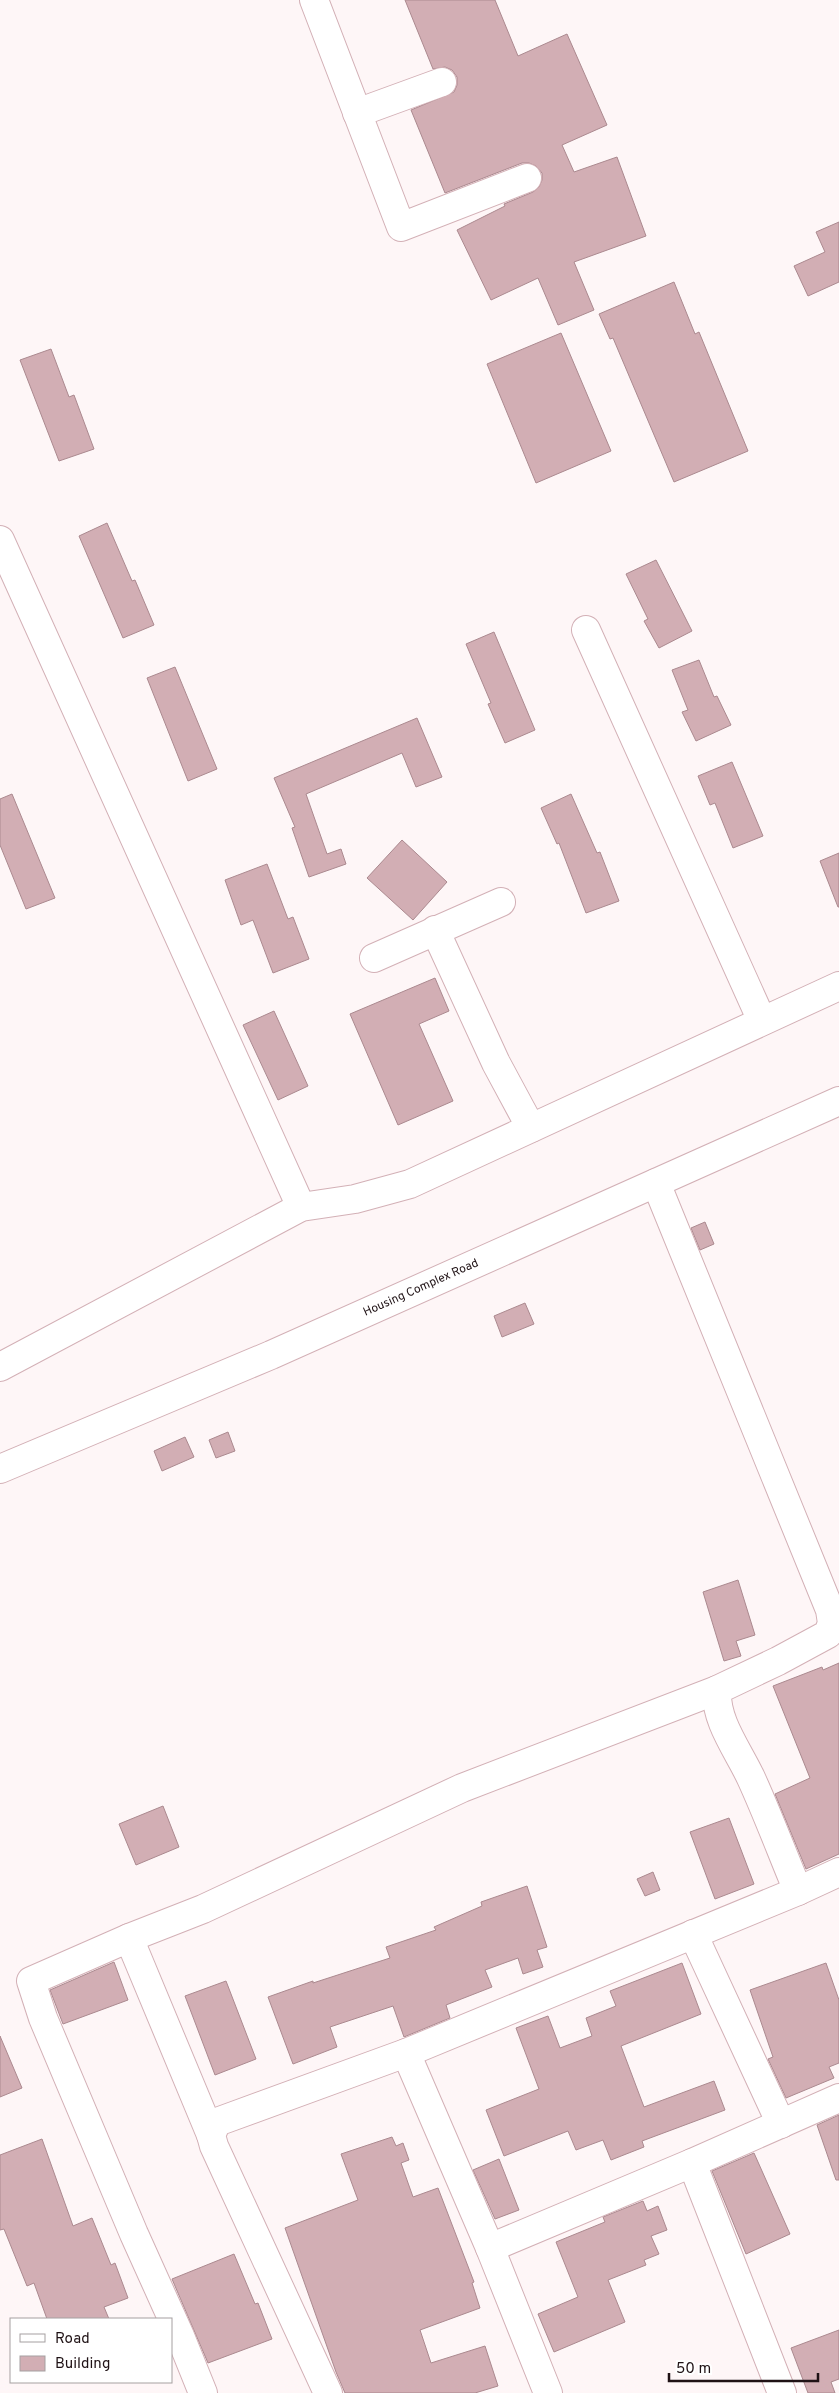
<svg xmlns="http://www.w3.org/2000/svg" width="839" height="2393" font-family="Overpass,sans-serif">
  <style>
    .building { fill: #d2aeb4; stroke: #ab898f }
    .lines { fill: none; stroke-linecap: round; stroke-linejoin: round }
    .minor-casing { stroke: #d3b0b6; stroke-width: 30 }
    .minor { stroke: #fff; stroke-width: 28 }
    .labels { text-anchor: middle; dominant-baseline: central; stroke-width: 4; stroke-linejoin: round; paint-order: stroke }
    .street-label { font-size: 12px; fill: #1f1215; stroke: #fff }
  </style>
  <rect width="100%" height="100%" fill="#fef6f7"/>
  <g class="building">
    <polygon points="405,0 495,0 518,56 567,34 607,125 562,145 574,172 617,157 646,236 574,262 594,310 558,325 538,278 491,300 457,230 505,206 504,204 533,192 539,187 542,180 542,173 536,166 529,163 522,163 445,193 411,110 454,92 457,85 457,77 452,70 445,67 433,69"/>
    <polygon points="839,222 839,282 808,296 794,266 825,252 816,232"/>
    <polygon points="674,282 695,334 699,332 748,451 674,482 613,338 610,339 599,314"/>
    <polygon points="561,333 611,451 536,483 487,364"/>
    <polygon points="51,349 69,397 74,395 94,449 59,461 20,360"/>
    <polygon points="107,523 132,581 135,580 154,625 123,638 79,536"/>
    <polygon points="656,560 692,631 659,648 644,621 648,619 626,574"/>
    <polygon points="494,632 535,730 505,743 488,704 491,703 466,644"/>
    <polygon points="699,660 714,697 717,696 731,725 696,741 682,712 688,710 672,670"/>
    <polygon points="175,667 217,769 188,781 147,678"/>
    <polygon points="417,718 442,777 416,787 402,753 306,794 327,854 341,849 346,864 309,877 292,828 295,827 274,778"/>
    <polygon points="732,762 763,836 733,848 715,803 710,805 698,776"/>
    <polygon points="12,794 55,898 26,909 0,845 0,799"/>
    <polygon points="571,794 597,853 600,852 619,901 586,913 559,843 557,844 541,808"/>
    <polygon points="402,840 447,882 413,920 367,878"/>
    <polygon points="839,853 839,907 838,907 820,861"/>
    <polygon points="267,864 288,919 293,917 309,959 273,973 253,920 241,925 225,880"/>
    <polygon points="435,978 449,1011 419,1024 453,1101 398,1125 350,1014"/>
    <polygon points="274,1011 308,1086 278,1100 243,1025"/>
    <polygon points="705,1222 714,1244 700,1250 691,1228"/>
    <polygon points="525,1303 534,1324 502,1337 494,1316"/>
    <polygon points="228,1432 235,1451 216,1458 209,1440"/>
    <polygon points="185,1437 194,1457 162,1471 154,1451"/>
    <polygon points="738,1580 755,1635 736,1641 741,1656 724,1661 703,1592"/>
    <polygon points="839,1663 839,1854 806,1869 775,1794 810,1778 773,1686 822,1667 823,1670"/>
    <polygon points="163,1806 179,1847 136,1865 119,1824"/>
    <polygon points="729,1818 754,1884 715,1899 690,1832"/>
    <polygon points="653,1872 660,1890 645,1896 637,1879"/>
    <polygon points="527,1886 547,1947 537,1950 543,1967 523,1974 518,1958 485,1970 492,1987 446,2005 450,2018 404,2037 393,2006 330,2027 337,2047 293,2064 268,1997 313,1981 313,1983 390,1958 386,1947 436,1930 434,1927 482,1906 481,1902"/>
    <polygon points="114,1962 128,2000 63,2024 50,1990"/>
    <polygon points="682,1963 701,2014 621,2046 644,2107 714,2081 725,2110 642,2141 644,2147 611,2160 603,2140 576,2150 568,2131 504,2156 486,2110 539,2089 516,2028 548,2016 560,2048 592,2036 586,2018 616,2006 610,1991"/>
    <polygon points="826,1963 839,2000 839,2063 829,2067 834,2078 786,2098 768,2059 773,2057 750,1990"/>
    <polygon points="226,1981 256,2059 215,2075 185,1996"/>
    <polygon points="0,2036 22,2088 0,2097"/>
    <polygon points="839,2115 839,2180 836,2180 817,2125"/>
    <polygon points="392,2137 396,2146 403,2143 409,2160 401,2163 413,2197 438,2188 474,2282 472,2283 480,2308 420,2330 431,2363 485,2346 498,2386 475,2393 345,2393 336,2372 285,2228 358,2200 341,2154"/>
    <polygon points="42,2139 73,2226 92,2218 111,2265 115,2263 128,2298 104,2307 109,2319 47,2319 34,2283 27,2286 4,2229 0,2230 0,2155"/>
    <polygon points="754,2153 790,2234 746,2254 712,2171"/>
    <polygon points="499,2159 519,2210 495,2219 473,2170"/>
    <polygon points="643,2201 647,2211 658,2206 667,2230 651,2236 659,2254 644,2260 646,2265 608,2280 625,2322 554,2352 538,2314 578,2297 556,2242 605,2222 603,2217"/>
    <polygon points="234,2254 255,2304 258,2303 272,2339 208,2363 172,2279"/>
    <polygon points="839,2330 839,2379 831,2382 835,2393 808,2393 791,2348"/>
  </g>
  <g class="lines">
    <g class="minor-casing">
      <g id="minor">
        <polyline points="314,0 401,227 527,178"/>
        <polyline points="357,113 442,82"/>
        <polyline points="0,540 301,1207"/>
        <polyline points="586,630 762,1021"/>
        <polyline points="435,930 496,1063 531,1128"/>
        <polyline points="374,958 501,902"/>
        <path d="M656,1183L830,1610L832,1623L828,1634L778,1661L717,1690C715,1721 738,1750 751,1778C768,1815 782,1853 798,1891"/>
        <polyline points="0,1367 301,1207 355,1199 410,1184 839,986"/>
        <polyline points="0,1469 271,1355 839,1101"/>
        <polyline points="693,1934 781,2124"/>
        <polyline points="129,1938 203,1909 462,1788 717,1690"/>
        <polyline points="406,2053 490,2248 692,2163"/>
        <polyline points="490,2248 548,2393"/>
        <polyline points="203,2393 180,2336 134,2234 43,2018 31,1981 129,1938 211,2135"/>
        <polyline points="328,2393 214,2146 211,2135 217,2122 406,2053 798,1891 839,1872"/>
        <polyline points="782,2393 692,2163 839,2098"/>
      </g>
    </g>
    <use href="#minor" class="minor"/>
  </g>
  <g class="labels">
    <g class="street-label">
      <text transform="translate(421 1288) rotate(-24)">Housing Complex Road</text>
    </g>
  </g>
  <rect x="10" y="2318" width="162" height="65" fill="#ffffff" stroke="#a5a0a1"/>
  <rect x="20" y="2334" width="25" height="8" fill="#ffffff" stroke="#a5a0a1"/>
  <text x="55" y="2343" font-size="15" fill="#1f1215">Road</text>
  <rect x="20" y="2356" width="25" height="15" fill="#d2aeb4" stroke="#a5a0a1"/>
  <text x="55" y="2368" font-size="15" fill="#1f1215">Building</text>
  <path d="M669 2373v8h149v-8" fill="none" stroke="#1f1215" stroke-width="2.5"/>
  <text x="676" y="2373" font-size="15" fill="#1f1215" stroke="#ffffff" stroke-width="4" paint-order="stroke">50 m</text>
</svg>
